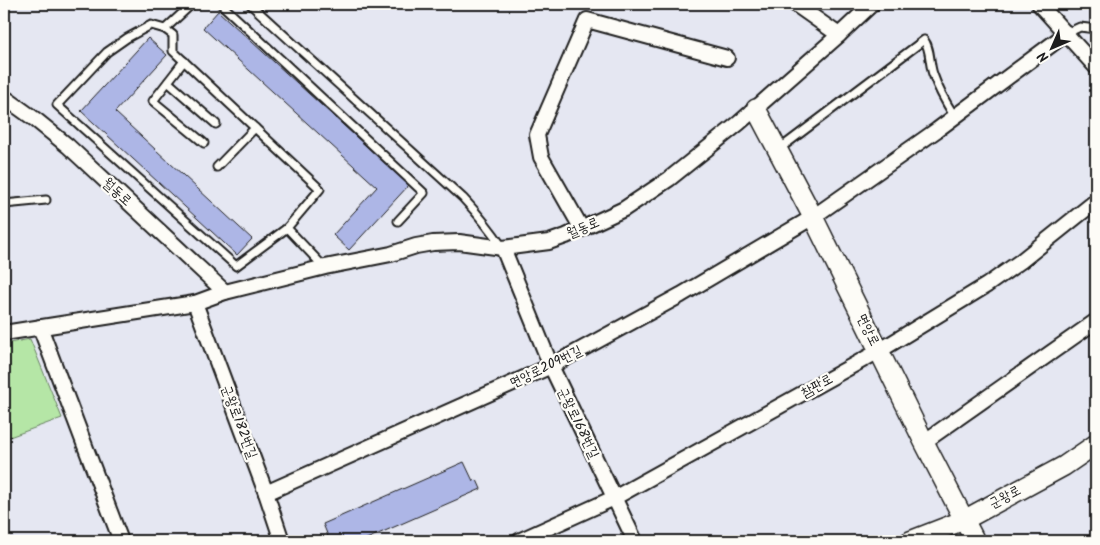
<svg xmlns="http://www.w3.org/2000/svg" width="1100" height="545" font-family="Kalam,'Poor Story',sans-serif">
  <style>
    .green { fill: #b5e6a6; stroke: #688161 }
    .building { fill: #adb6e6; stroke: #1c1c1c }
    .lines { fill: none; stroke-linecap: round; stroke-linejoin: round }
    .service-casing { stroke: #1c1c1c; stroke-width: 11 }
    .minor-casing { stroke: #1c1c1c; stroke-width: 18 }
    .secondary-casing { stroke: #1c1c1c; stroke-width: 22 }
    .service { stroke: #fdfcf7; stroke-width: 7 }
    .minor { stroke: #fdfcf7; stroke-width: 14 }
    .secondary { stroke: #fdfcf7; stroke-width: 19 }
    .labels { text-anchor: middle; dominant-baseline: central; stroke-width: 4.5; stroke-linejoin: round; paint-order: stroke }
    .street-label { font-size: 14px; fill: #1c1c1c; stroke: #fdfcf7 }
  </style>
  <rect width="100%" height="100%" fill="#e5e7f2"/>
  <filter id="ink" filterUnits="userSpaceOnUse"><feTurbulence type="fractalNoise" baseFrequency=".02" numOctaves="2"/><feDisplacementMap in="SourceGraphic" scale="10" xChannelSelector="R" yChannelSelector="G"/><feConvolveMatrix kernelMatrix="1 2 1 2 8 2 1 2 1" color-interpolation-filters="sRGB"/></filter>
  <g filter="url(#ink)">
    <polygon class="green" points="30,339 62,418 4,439 4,344"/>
    <g class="building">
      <polygon points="218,11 409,185 349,250 333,235 377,187 203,28"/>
      <polygon points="148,38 167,55 115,112 252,239 237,255 81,111"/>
      <polygon points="464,462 473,481 477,480 481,489 362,541 330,541 323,524"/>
    </g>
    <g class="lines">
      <g class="service-casing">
        <g id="service">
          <polyline points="192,4 165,29 173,35 173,51 320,189 287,228 324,267"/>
          <polyline points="221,4 424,193 398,221"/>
          <path d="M250,4L463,198C478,214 491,230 503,248"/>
          <polyline points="165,29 151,25 127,38 107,52 57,105 236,266 287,228"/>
          <polyline points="1067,33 1080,27 1096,29"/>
          <polyline points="184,61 153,101 204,143"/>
          <polyline points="168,82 216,124"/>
          <path d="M778,150L924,40C931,49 929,63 933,74C938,89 946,103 955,117"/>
          <polyline points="217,167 255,128"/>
          <polyline points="4,204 46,200"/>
        </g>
      </g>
      <g class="minor-casing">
        <g id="minor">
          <polyline points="795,4 839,35"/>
          <polyline points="1039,4 1096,67"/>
          <polyline points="4,97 36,120 68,146 225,292"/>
          <polyline points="582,229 541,157 537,135 587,20 727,58"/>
          <polyline points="503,248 551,366 635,541"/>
          <polyline points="195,303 266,493 282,541"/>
          <polyline points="40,327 121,541"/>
          <polyline points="4,333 195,303 225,292 325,267 391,254 416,246 433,243 459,242 503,248 549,242 566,236 624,209 669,179 739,123 839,35 872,4"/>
          <polyline points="924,442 1096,321"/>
          <polyline points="266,493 551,366 681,295 813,217 937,130 1067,33"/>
          <polyline points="519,541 614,498 879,351 987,285 1021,261 1096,201"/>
        </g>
      </g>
      <g class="secondary-casing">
        <g id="secondary">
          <polyline points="756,109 813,217 924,442 975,541"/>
          <polyline points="910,541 964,520 1064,466 1096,444"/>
        </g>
      </g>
      <use href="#service" class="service"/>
      <use href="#minor" class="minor"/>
      <use href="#secondary" class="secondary"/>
    </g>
  </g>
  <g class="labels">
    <g class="street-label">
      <text transform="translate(117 192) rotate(42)">월동로</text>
      <text transform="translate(583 228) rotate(-23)">월동로</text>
      <text transform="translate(868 330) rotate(64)">면앙로</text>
      <text transform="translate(546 367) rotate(-26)">면앙로209번길</text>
      <text transform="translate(817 386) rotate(-29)">참판로</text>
      <text transform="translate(239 422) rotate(69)">군왕로182번길</text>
      <text transform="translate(578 423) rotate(64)">군왕로168번길</text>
      <text transform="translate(1005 497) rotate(-28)">군왕로</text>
    </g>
  </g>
  <rect width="1100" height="545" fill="none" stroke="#fdfcf7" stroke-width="20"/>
  <rect x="10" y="10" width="1080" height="525" fill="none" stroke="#1c1c1c" stroke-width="2" filter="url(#ink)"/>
  <g transform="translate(1052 48) rotate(225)" stroke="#fdfcf7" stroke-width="4" paint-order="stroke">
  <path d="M0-4L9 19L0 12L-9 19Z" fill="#1c1c1c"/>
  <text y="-8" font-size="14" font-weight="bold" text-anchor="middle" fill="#1c1c1c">N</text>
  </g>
</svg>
